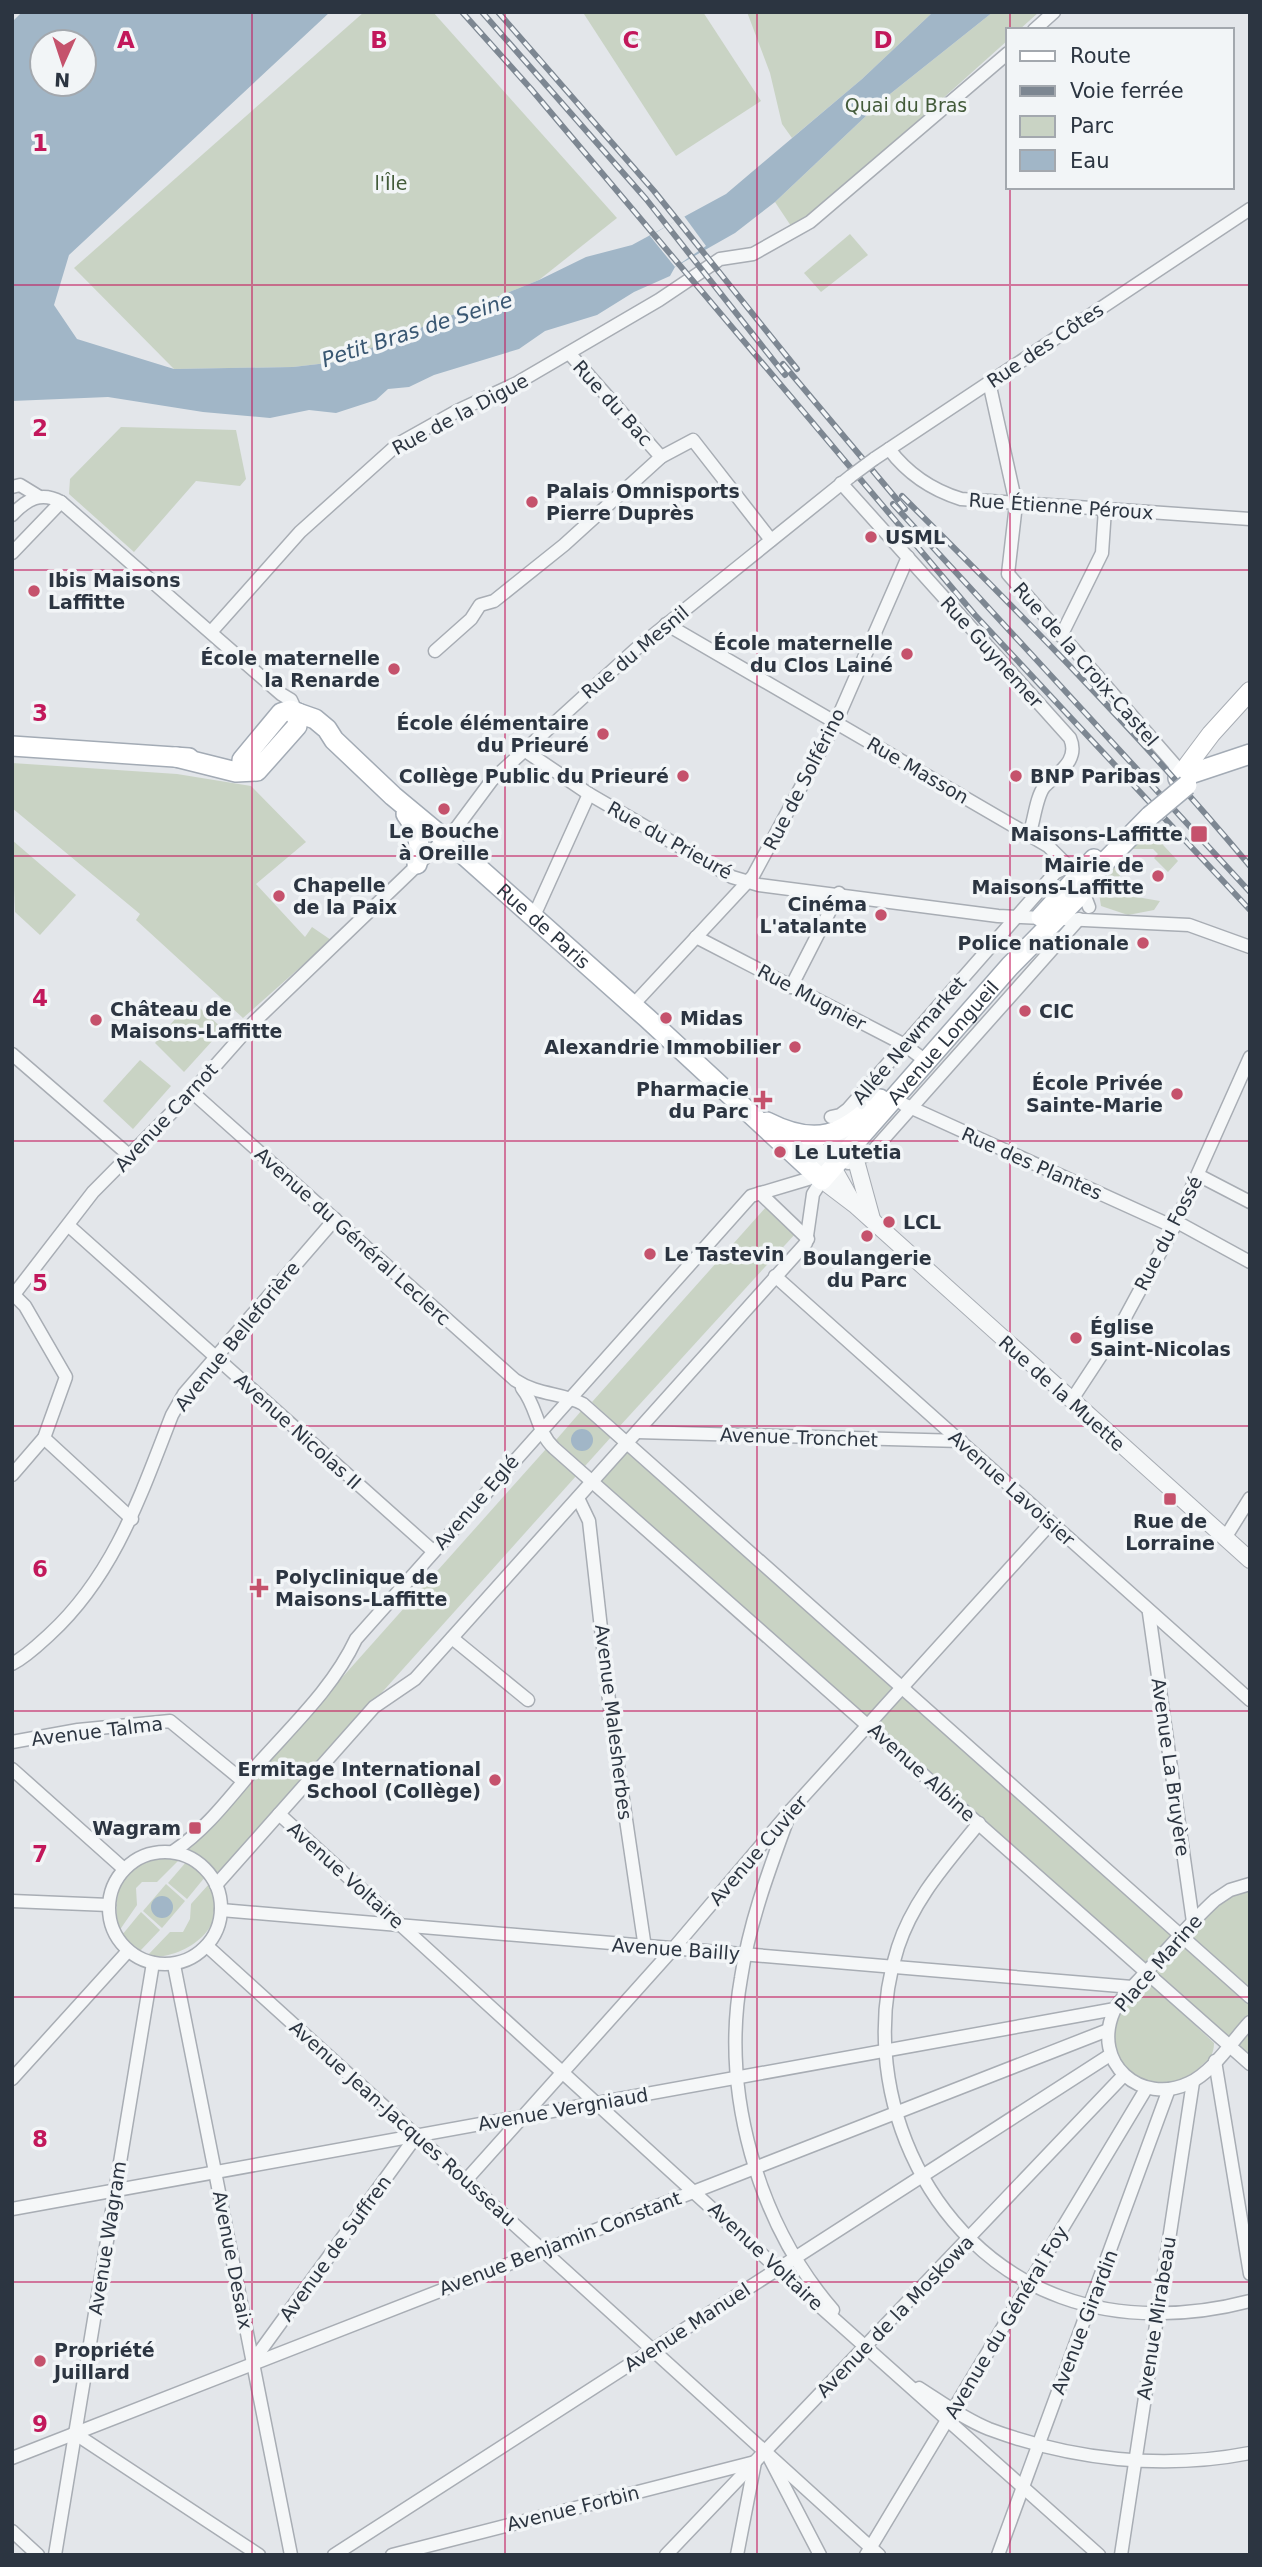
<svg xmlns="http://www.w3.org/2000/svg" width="1262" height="2567" font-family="'DejaVu Sans',sans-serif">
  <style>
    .green { fill: #c9d3c4 }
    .water { fill: #a1b6c7; fill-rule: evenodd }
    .pier { fill: #e3e6ea }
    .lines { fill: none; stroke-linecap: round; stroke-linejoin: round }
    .minor-casing { stroke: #a8adb4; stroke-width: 15 }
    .tertiary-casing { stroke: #a8adb4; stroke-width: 18 }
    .secondary-casing { stroke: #a8adb4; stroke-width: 20 }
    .primary-casing { stroke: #a3abb5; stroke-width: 22 }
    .minor { stroke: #f5f7f8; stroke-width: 12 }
    .tertiary { stroke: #f5f7f8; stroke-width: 16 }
    .secondary { stroke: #fff; stroke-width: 18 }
    .primary { stroke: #fff; stroke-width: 19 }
    .rail-casing { stroke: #7d8792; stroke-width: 6 }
    .rail { stroke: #f2f5f7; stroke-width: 3.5; stroke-dasharray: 10; stroke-linecap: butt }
    .minor-bridge-casing { stroke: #a8adb4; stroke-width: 15; stroke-linecap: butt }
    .primary-bridge-casing { stroke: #a3abb5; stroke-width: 22; stroke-linecap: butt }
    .minor-bridge { stroke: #f5f7f8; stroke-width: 12 }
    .primary-bridge { stroke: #fff; stroke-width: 19 }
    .grid { fill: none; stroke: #c2185b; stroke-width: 2; stroke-opacity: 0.55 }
    .poi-dot { fill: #c5526c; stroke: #f2f5f7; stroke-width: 2.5 }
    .labels { text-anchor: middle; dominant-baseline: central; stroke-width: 7; stroke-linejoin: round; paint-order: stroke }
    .park-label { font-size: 19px; fill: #435b3a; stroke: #f2f5f7 }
    .street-label { font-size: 19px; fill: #2c3541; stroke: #f2f5f7 }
    .poi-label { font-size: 19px; font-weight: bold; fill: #2c3541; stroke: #f2f5f7; text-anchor: start }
    .water-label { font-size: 21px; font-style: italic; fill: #395772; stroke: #f2f5f7 }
    .grid-label { font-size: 23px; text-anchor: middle; font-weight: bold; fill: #c2185b; stroke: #f2f5f7; stroke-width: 7; stroke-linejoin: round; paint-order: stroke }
  </style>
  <rect width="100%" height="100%" fill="#e3e6ea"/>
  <g class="green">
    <polygon points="364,12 433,12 617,218 539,280 336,362 293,367 174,369 74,268"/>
    <polygon points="587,12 703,12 761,101 676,156 584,14"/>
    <polygon points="747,12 933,12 862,79 792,138 782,124 770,73"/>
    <polygon points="993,12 1039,12 1019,30 1008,30 1008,40 815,213 793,229 775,202 885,98"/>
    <polygon points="850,234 868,255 821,292 804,273"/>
    <polygon points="121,427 236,430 246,479 240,486 196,481 134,552 69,494 70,479"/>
    <polygon points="12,763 177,774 251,786 306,842 256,884 305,937 312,927 331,940 243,1018 136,920 140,914 12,808"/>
    <polygon points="1151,832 1178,861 1168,872 1154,858 1158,854 1153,849 1132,849"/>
    <polygon points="12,840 76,895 40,935 15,912"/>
    <polygon points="1118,863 1125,869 1105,894 1109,898 1131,896 1160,901 1154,910 1128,915 1101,906 1098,887"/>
    <polygon points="191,1000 223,1029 184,1072 155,1043"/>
    <polygon points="140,1060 171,1086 133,1129 103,1101"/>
    <polygon points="767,1206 796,1233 619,1427 592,1402"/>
    <polygon points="582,1410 612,1436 585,1466 556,1440"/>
    <polygon points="546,1449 577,1475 219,1874 189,1849"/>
    <polygon points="628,1450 1250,2002 1250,2058 601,1481"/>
    <path d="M169,1857L180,1859L157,1882H142L136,1888L137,1905L119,1931C110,1891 124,1860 169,1857Z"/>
    <polygon points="187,1861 205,1877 187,1899 168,1883"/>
    <polygon points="166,1884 185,1901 162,1928 143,1911"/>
    <path d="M209,1884C236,1923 184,1962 147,1956L170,1932H183L190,1919L191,1904Z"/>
    <polygon points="1240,1891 1250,1891 1250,1992 1186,1934 1216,1904"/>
    <polygon points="141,1912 160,1930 140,1951 122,1935"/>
    <path d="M1151,1984L1214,2043C1214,2054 1210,2058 1202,2065C1148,2120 1074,2050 1142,1985Z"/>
  </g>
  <g class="water">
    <path d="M22,12H330L69,255L54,305L77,339L174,369L293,367L336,362L539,280L586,257L632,245L726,194L862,79L933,12H993L885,98L775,202L735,233L675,267L670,276L634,292L597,315L545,331L519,349L434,375L409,387L388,389L376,400L336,413L309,410L270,418L203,412L108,397L12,401V22ZM42,42H84V84H42Z"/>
    <circle cx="582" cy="1440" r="11"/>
    <circle cx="162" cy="1907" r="11"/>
  </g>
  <polygon class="pier" points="684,216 706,246 675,267 650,236"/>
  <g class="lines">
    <g class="minor-casing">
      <g id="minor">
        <polyline points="1034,30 1054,12"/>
        <polyline points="569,353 661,457 693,440 771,540"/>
        <polyline points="989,382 1016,504 1008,574 1174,764 1178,778"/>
        <path d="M889,449C907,473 932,490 961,499L1250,519"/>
        <polyline points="874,459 1250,209"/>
        <path d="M841,483L1070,738C1080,761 1057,773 1044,787C1036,797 1034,822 1029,835"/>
        <polyline points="12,487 20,485 38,496"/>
        <polyline points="61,502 281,694 291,700 296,711"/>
        <path d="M12,515C27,499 41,491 61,502L12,553"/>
        <polyline points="666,624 1048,846 1077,875 1089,907"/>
        <polyline points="211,632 300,532 398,444 457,411 517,383 659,300 720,259 753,254 810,222 1008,53"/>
        <polyline points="1061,636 1102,553 1105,509"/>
        <polyline points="435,651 471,619 480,605 494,601 564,545 661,457"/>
        <polyline points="524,750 589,794 732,877 759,885 998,916 1189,925 1250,947"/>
        <polyline points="533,918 589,794"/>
        <polyline points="696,937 903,1044 926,1061"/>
        <polyline points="791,987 839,893"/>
        <polyline points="632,1006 753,876 836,722 908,557"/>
        <polyline points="12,1054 130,1156"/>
        <path d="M192,1092L515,1380C539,1396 561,1392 583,1404L1250,1997"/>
        <polyline points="903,1104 1174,1227"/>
        <polyline points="831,1117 840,1115 848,1109 1055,873 1069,866"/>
        <polyline points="848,1163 871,1153 1079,919"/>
        <polyline points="1198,1175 1250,1202"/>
        <polyline points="760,1193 808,1239"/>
        <polyline points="1177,1222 1250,1262"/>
        <polyline points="69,1226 433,1551"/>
        <polyline points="775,1276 1250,1700"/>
        <polyline points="12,1297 93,1192 192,1092 254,1022 457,827 492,780 636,649 851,476"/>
        <path d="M522,1388C538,1408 536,1431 554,1448L1250,2064"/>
        <polyline points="1071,1401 1121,1325 1174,1227 1250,1057"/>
        <polyline points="637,1432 961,1441"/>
        <polyline points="44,1438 132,1519"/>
        <polyline points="12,1475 44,1438 66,1377 25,1306 14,1295"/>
        <polyline points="578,1498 589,1521 611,1718 645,1948"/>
        <polyline points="1225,1538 1250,1498"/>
        <polyline points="1149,1613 1193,1922"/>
        <polyline points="452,1638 528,1700"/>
        <path d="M12,1664C27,1656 38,1645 50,1634C115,1574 141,1494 172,1415L184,1394L335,1219"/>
        <polyline points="12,1742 78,1730 170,1721 243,1781"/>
        <polyline points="12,1769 124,1869"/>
        <path d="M791,1810C771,1865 750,1919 741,1978C721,2092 757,2222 833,2310"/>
        <polyline points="279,1814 777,2268 1099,2555"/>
        <path d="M979,1823C948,1862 914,1898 898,1947C854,2082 923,2247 1061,2297C1121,2319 1189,2317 1250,2301"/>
        <path d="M174,1851C208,1828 233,1793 260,1762C295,1723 334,1686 356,1639L751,1196L808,1179L814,1172"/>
        <circle cx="165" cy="1908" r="56"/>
        <path d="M1250,1884L1230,1890L1215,1900C1191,1922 1170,1947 1148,1970C1137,1983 1121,1996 1114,2011C1091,2063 1141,2106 1189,2083C1213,2072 1232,2041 1250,2022"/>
        <polyline points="216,1885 374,1707 415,1679 806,1243 813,1194 822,1180"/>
        <polyline points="12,1901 109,1905"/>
        <polyline points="221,1910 1132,1987"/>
        <polyline points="207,1946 879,2555"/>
        <polyline points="174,1965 291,2555"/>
        <polyline points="1215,2061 1250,2274"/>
        <polyline points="12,2079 128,1951"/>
        <polyline points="467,2179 673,1949 791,1810 1051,1523"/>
        <polyline points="12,2209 1115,2009"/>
        <polyline points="253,2361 417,2135"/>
        <path d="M919,2388C941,2402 964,2419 989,2429C1072,2460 1163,2470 1250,2453"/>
        <polyline points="74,2433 259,2555"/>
        <polyline points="12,2458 1108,2030"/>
        <polyline points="770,2459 820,2555"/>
        <polyline points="12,2531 38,2555"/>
        <polyline points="55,2555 153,1963"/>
        <polyline points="334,2555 1110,2055"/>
        <polyline points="392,2555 755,2462 737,2555"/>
        <polyline points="666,2555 1123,2076"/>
        <polyline points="866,2555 1146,2089"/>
        <polyline points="998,2555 1169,2089"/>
        <polyline points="1121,2555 1193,2082"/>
      </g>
    </g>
    <g class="tertiary-casing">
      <g id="tertiary">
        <polyline points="795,1134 827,1157 853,1203"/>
        <polyline points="852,1146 872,1219"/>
        <polyline points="820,1165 856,1124"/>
        <polyline points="822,1180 855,1205 1250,1560"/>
      </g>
    </g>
    <g class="secondary-casing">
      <polyline id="secondary" points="1178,778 1211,734 1250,691"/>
    </g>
    <g class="primary-casing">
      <g id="primary">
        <path id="s1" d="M298,713L315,719L327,729L334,740L393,796L464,855L647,1018L822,1180L1010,966L1076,899L1098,869L1150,816"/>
        <polyline points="12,746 189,758"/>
        <polyline points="176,757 236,772 257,771 297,726 298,713 290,710 281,713 242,760"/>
        <polyline points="1178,778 1250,754"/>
        <path d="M406,814C419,832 421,842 417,864"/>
        <polyline points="1041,917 1094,859"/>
        <path d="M767,1122C816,1147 843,1136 880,1099"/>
      </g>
    </g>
    <use href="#minor" class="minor"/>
    <use href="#tertiary" class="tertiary"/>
    <use href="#secondary" class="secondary"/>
    <use href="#primary" class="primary"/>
    <g class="rail-casing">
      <g id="rail">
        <polyline points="462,12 531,89 975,615 1250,910"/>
        <polyline points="482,12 646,199 785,375"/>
        <polyline points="498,12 654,191 797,369"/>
        <polyline points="783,364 905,509"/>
        <path d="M902,496C1022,615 1141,736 1250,866"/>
        <polyline points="893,504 1250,892"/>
      </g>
    </g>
    <use href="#rail" class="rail"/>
    <g class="minor-bridge-casing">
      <polyline id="minor-bridge" points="851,476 874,459"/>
    </g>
    <g class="primary-bridge-casing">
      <polyline id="primary-bridge" points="1150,816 1187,785"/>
    </g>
    <use href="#minor-bridge" class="minor-bridge"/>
    <use href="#primary-bridge" class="primary-bridge"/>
  </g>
  <path class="grid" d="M252,12V2555M505,12V2555M757,12V2555M1010,12V30M1010,187V2555M12,285H1250M12,570H1250M12,856H1250M12,1141H1250M12,1426H1250M12,1711H1250M12,1997H1250M12,2282H1250"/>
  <g class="poi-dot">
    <circle cx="532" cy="502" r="7"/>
    <circle cx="871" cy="537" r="7"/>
    <circle cx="34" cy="591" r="7"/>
    <circle cx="907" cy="654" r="7"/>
    <circle cx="394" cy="669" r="7"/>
    <circle cx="603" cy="734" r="7"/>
    <circle cx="683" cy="776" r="7"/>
    <circle cx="1016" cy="776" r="7"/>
    <circle cx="444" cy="809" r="7"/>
    <rect x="1190" y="825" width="18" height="18" rx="3.5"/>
    <circle cx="1158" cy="876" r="7"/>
    <circle cx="279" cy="896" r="7"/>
    <circle cx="881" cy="915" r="7"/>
    <circle cx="1143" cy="943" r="7"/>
    <circle cx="1025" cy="1011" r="7"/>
    <circle cx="666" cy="1018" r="7"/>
    <circle cx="96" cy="1020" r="7"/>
    <circle cx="795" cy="1047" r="7"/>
    <circle cx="1177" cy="1094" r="7"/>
    <path d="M759.5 1089.5h7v7h7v7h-7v7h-7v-7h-7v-7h7z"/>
    <circle cx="780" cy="1152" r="7"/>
    <circle cx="889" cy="1222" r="7"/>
    <circle cx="867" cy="1236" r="7"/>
    <circle cx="650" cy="1254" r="7"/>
    <circle cx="1076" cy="1338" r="7"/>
    <rect x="1163" y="1492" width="14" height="14" rx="3.5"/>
    <path d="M255.5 1577.5h7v7h7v7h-7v7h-7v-7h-7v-7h7z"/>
    <circle cx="495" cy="1780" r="7"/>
    <rect x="188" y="1821" width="14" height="14" rx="3.5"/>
    <circle cx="40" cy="2361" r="7"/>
  </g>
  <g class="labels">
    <g class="park-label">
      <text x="906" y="105">Quai du Bras</text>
      <text x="391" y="183">l'Île</text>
    </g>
    <g class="street-label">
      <text transform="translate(1045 345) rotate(-34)">Rue des Côtes</text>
      <text transform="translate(613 403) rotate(48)">Rue du Bac</text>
      <text transform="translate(460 414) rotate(-28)">Rue de la Digue</text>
      <text transform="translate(1061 506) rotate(4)">Rue Étienne Péroux</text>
      <text transform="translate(635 652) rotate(-40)">Rue du Mesnil</text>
      <text transform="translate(992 652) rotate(48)">Rue Guynemer</text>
      <text transform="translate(1086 664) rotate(49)">Rue de la Croix-Castel</text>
      <text transform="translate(918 770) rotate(30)">Rue Masson</text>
      <text transform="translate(804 779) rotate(-63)">Rue de Solférino</text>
      <text transform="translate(670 840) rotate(29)">Rue du Prieuré</text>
      <text stroke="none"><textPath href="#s1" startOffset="327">Rue de Paris</textPath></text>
      <text transform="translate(812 997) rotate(28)">Rue Mugnier</text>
      <text transform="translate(909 1040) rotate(-49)">Allée Newmarket</text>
      <text stroke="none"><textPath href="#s1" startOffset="887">Avenue Longueil</textPath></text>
      <text transform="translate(166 1117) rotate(-47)">Avenue Carnot</text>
      <text transform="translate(1032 1163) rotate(24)">Rue des Plantes</text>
      <text transform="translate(1168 1233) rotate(-63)">Rue du Fossé</text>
      <text transform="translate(353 1236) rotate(42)">Avenue du Général Leclerc</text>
      <text transform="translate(237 1336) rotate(-51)">Avenue Belleforière</text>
      <text transform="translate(1062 1393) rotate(42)">Rue de la Muette</text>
      <text transform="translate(298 1431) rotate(42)">Avenue Nicolas II</text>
      <text transform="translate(799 1437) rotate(2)">Avenue Tronchet</text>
      <text transform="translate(1012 1488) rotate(42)">Avenue Lavoisier</text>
      <text transform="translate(476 1502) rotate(-49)">Avenue Eglé</text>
      <text transform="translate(614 1722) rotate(83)">Avenue Malesherbes</text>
      <text transform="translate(97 1731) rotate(-7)">Avenue Talma</text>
      <text transform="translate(1171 1767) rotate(82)">Avenue La Bruyère</text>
      <text transform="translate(922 1772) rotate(42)">Avenue Albine</text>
      <text transform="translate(758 1850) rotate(-49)">Avenue Cuvier</text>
      <text transform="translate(346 1875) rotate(42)">Avenue Voltaire</text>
      <text transform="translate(676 1949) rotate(4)">Avenue Bailly</text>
      <text transform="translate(1158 1963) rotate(-49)">Place Marine</text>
      <text transform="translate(563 2109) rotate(-10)">Avenue Vergniaud</text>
      <text transform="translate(403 2123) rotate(42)">Avenue Jean-Jacques Rousseau</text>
      <text transform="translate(107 2238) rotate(-81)">Avenue Wagram</text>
      <text transform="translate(560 2243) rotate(-21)">Avenue Benjamin Constant</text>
      <text transform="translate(335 2248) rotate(-54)">Avenue de Suffren</text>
      <text transform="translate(766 2256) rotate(43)">Avenue Voltaire</text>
      <text transform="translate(233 2260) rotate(79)">Avenue Desaix</text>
      <text transform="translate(895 2316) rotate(-46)">Avenue de la Moskowa</text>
      <text transform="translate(1156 2318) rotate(-81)">Avenue Mirabeau</text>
      <text transform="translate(1006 2322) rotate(-59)">Avenue du Général Foy</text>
      <text transform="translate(1084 2322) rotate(-69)">Avenue Girardin</text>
      <text transform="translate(687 2327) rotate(-33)">Avenue Manuel</text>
      <text transform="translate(573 2508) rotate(-14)">Avenue Forbin</text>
    </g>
    <g class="poi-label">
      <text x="546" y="491">Palais Omnisports<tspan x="546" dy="22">Pierre Duprès</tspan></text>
      <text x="885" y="537">USML</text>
      <text x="48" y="580">Ibis Maisons<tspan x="48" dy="22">Laffitte</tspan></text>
      <text x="893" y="643" text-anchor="end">École maternelle<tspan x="893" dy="22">du Clos Lainé</tspan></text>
      <text x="380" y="658" text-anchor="end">École maternelle<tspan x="380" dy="22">la Renarde</tspan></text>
      <text x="589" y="723" text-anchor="end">École élémentaire<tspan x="589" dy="22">du Prieuré</tspan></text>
      <text x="669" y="776" text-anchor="end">Collège Public du Prieuré</text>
      <text x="1030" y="776">BNP Paribas</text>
      <text x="444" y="831" text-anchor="middle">Le Bouche<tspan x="444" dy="22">à Oreille</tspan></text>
      <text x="1183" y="834" text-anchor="end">Maisons-Laffitte</text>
      <text x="1144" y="865" text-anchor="end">Mairie de<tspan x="1144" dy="22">Maisons-Laffitte</tspan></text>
      <text x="293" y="885">Chapelle<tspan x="293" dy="22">de la Paix</tspan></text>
      <text x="867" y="904" text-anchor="end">Cinéma<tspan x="867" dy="22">L'atalante</tspan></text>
      <text x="1129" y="943" text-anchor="end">Police nationale</text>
      <text x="110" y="1009">Château de<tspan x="110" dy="22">Maisons-Laffitte</tspan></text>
      <text x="1039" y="1011">CIC</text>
      <text x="680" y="1018">Midas</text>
      <text x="781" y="1047" text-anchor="end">Alexandrie Immobilier</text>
      <text x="1163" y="1083" text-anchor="end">École Privée<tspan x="1163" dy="22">Sainte-Marie</tspan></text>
      <text x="749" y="1089" text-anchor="end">Pharmacie<tspan x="749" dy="22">du Parc</tspan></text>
      <text x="794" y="1152">Le Lutetia</text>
      <text x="903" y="1222">LCL</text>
      <text x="664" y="1254">Le Tastevin</text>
      <text x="867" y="1258" text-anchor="middle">Boulangerie<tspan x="867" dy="22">du Parc</tspan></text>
      <text x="1090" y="1327">Église<tspan x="1090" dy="22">Saint-Nicolas</tspan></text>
      <text x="1170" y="1521" text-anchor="middle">Rue de<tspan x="1170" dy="22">Lorraine</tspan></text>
      <text x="275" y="1577">Polyclinique de<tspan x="275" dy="22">Maisons-Laffitte</tspan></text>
      <text x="481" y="1769" text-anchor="end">Ermitage International<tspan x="481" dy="22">School (Collège)</tspan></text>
      <text x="181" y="1828" text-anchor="end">Wagram</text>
      <text x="54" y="2350">Propriété<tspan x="54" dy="22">Juillard</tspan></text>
    </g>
    <g class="water-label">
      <text transform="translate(417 330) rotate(-18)">Petit Bras de Seine</text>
    </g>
  </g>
  <g class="grid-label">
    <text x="126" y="48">A</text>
    <text x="379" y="48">B</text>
    <text x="631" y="48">C</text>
    <text x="883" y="48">D</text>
    <text x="40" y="151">1</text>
    <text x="40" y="436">2</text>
    <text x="40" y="721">3</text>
    <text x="40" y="1006">4</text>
    <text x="40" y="1291">5</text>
    <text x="40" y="1577">6</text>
    <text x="40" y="1862">7</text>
    <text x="40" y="2147">8</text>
    <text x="40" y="2432">9</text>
  </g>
  <rect width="1262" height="2567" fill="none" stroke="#2c3541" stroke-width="28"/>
  <rect x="1006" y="28" width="228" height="161" fill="#f2f5f7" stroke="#a3a8ae" stroke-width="2"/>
  <rect x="1020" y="51" width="35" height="10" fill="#ffffff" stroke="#a3a8ae" stroke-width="2"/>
  <text x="1070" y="63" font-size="21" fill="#2c3541">Route</text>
  <rect x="1020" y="86" width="35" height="10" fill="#7d8792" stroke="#a3a8ae" stroke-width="2"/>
  <text x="1070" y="98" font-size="21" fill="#2c3541">Voie ferrée</text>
  <rect x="1020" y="116" width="35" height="21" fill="#c9d3c4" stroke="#a3a8ae" stroke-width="2"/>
  <text x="1070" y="133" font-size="21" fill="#2c3541">Parc</text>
  <rect x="1020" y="150" width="35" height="21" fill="#a1b6c7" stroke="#a3a8ae" stroke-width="2"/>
  <text x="1070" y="168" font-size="21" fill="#2c3541">Eau</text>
  <g transform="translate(63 63) rotate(183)"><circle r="33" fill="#f2f5f7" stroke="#a3a8ae" stroke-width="2"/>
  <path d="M0-5L12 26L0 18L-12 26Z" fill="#c5526c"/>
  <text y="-10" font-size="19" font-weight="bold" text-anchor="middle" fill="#2c3541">N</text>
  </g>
</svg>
